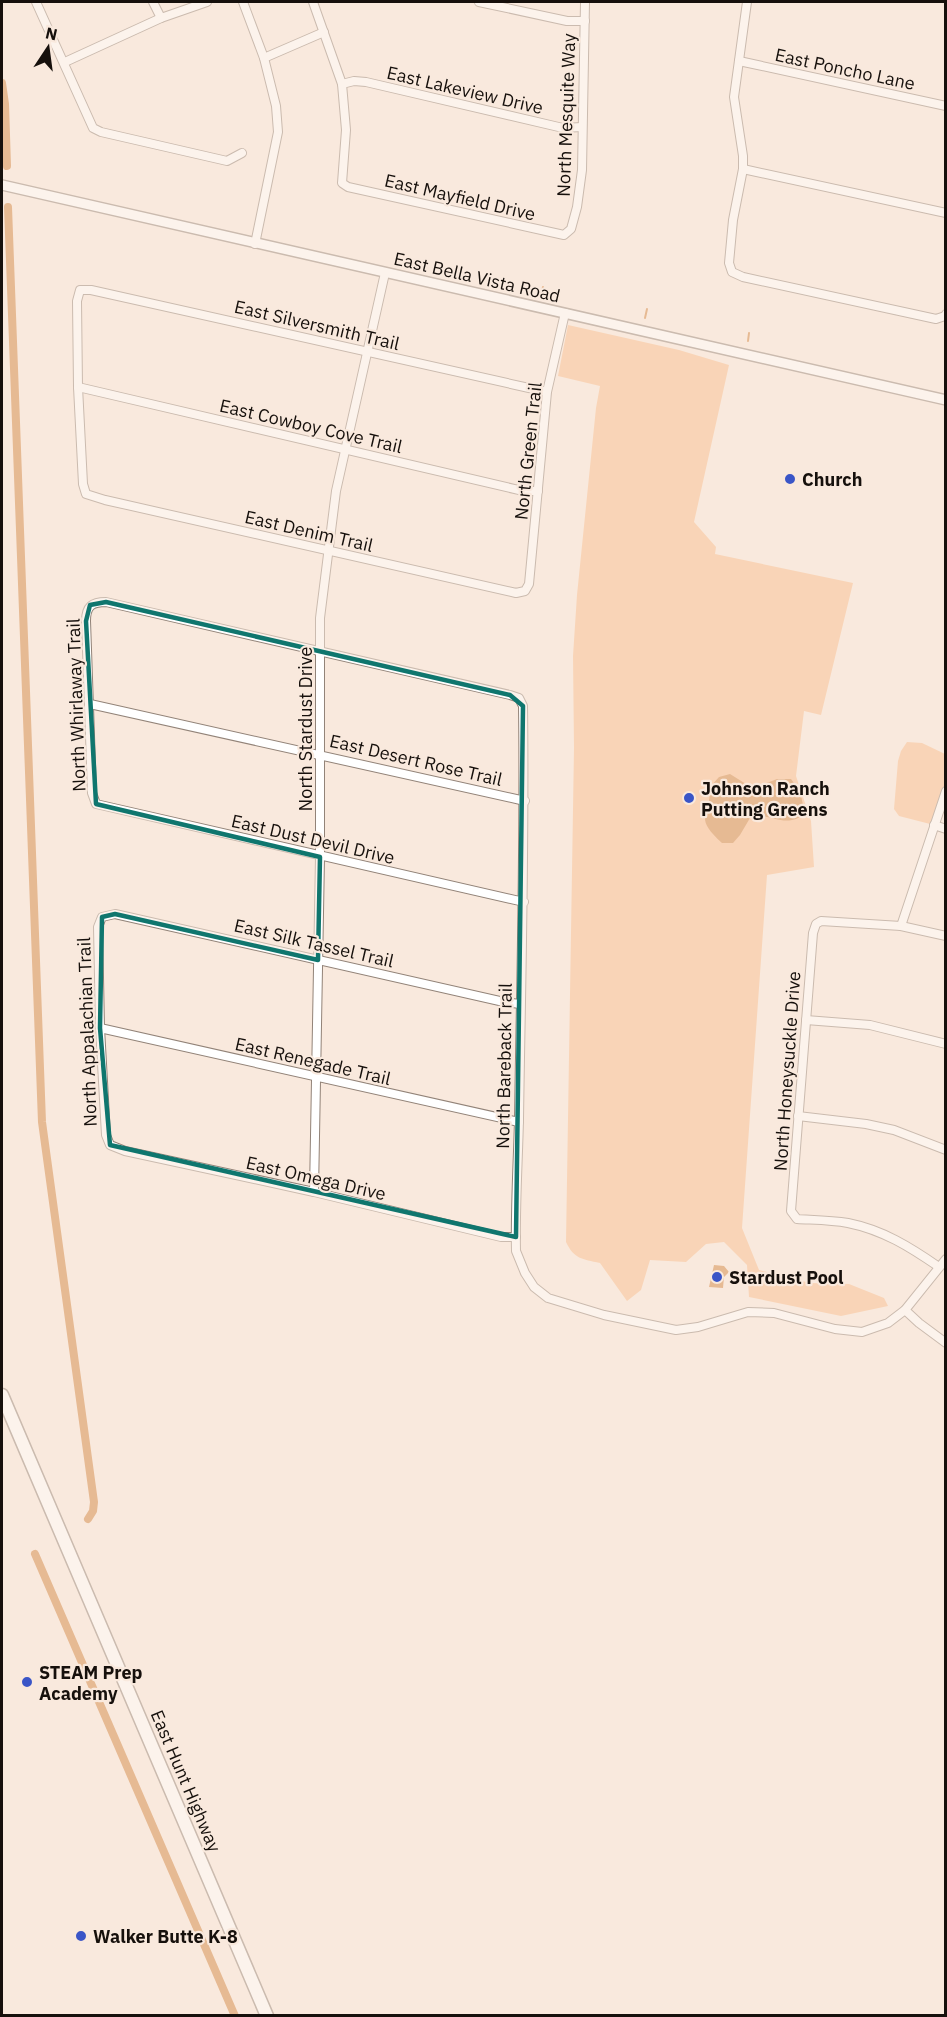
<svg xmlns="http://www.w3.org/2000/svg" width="947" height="2017" font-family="'IBM Plex Sans',sans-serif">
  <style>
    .green { fill: #f9bb8a }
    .water { fill: #cf803b }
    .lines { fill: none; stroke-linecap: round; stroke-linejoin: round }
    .stream { stroke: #cf803b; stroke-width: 2 }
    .canal { stroke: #cf803b; stroke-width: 8 }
    .minor-casing { stroke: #928378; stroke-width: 10 }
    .tertiary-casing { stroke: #928378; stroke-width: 12 }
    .primary-casing { stroke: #928378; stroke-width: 15 }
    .minor { stroke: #fff; stroke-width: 8 }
    .tertiary { stroke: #fff; stroke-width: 9 }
    .primary { stroke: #fff; stroke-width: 12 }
    .marked { fill: none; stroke: #0f766e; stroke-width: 4.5; stroke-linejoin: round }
    .poi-dot { fill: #3a55c7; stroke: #f9e9dd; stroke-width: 2 }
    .labels { text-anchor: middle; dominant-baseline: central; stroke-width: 4.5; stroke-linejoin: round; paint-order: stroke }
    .street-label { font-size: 18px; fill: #16100c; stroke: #f9e9dd }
    .poi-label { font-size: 18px; font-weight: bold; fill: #16100c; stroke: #f9e9dd; text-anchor: start }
  </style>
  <rect width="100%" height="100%" fill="#f9e9dd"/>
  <g class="green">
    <path d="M568,325L679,350L729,365L694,522L716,547L715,554L853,583L821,715L804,711L796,776L811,821L814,867L767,875L742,1228L759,1270L810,1283L849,1284L884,1298L888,1306L841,1316L749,1297L747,1265L724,1242L706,1244L686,1262L650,1260L641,1290L627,1301L600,1263C582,1259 574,1259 566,1242L574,748L573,656L577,595L596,408L600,386L558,376Z"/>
    <polygon points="907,742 922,743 945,754 945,791 934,825 899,816 894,809 898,761 901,751"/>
  </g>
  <g class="water">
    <path d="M730,774L746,784L761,785L777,779H791L800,791L805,814C783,830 772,811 750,818L740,835L733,843H722C692,816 711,817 710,787L719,777Z"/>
    <polygon points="714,1265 724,1266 729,1272 724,1277 723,1288 709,1287"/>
  </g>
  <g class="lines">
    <g class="stream">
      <polyline points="541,298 543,287"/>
      <polyline points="645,318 647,309"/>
      <polyline points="748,341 749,333"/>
    </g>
    <g class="canal">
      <polyline points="2,83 5,104 7,166"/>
      <polyline points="8,207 42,1122 94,1502 93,1511 88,1519"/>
      <polyline points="35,1554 235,2016"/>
    </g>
    <g class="minor-casing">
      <g id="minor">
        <polyline points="36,2 93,128 101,132 227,161 242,153"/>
        <polyline points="153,2 161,18"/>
        <polyline points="243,2 264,58 276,106 278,132 255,244"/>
        <polyline points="313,2 342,84 346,130 342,183 348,187 564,235 571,229 577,207 582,170 585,2"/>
        <polyline points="479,2 567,21 585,21"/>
        <polyline points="747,2 734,97 743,156 743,169 733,220 729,263 732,272 743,277 936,319 945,316 946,314"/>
        <polyline points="264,58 324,32"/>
        <polyline points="739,61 946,106"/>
        <polyline points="65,62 161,18 207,2"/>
        <polyline points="342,84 354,81 366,82 563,128 582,127"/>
        <polyline points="743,169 946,213"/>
        <polyline points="78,387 523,491 538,491"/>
        <polyline points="547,392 91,290 80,290 77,301 78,387 83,484 86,494 105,500 516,593 525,591 529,584 547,392 565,313"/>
        <polyline points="90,704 525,801"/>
        <polyline points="934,825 946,829"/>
        <path d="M524,902L96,804L92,793L86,621C86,606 92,602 106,602L510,695L519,698L523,706C525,844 521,981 519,1119C518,1163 515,1207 516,1251L525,1273L534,1287L548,1298L604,1315L676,1330L698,1327L748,1312L774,1313L835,1329L862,1332L888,1323L905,1310L946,1259"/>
        <polyline points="901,926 946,791"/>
        <polyline points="806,1020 870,1025 946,1044"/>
        <polyline points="100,1028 519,1122"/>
        <polyline points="798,1116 866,1124 894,1130 946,1150"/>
        <polyline points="314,1192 320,857 320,618 336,491 385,273"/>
        <polyline points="516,1237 501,1237 314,1192 125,1151 110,1145 106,1135 100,1028 98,927 102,917 115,914 504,1002 520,1004"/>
        <path d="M939,1267C910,1247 883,1230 848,1223C831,1220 814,1220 797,1219L791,1211L813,933L816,924L821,921L901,926L946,936"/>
        <polyline points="905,1310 919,1323 946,1343"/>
      </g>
    </g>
    <g class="tertiary-casing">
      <polyline id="tertiary" points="2,185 946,400"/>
    </g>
    <g class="primary-casing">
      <polyline id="primary" points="2,1395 267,2016"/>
    </g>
    <use href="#minor" class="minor"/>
    <use href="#tertiary" class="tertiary"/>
    <use href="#primary" class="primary"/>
  </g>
  <path d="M0 0H947V2017H0ZM106,602L510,695L523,706L516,1237L110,1145L100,1028L102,917L115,914L318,960L320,857L96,804L86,621L90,605Z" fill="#f9e9dd" fill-opacity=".55" fill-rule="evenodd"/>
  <path class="marked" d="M106,602L510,695L523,706L516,1237L110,1145L100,1028L102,917L115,914L318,960L320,857L96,804L86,621L90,605Z"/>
  <g class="poi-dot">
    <circle cx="790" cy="479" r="6"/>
    <circle cx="689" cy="798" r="6"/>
    <circle cx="717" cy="1277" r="6"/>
    <circle cx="27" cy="1682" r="6"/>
    <circle cx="81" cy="1936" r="6"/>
  </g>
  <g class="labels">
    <g class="street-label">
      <text transform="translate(845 69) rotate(12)">East Poncho Lane</text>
      <text transform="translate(465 90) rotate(13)">East Lakeview Drive</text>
      <text transform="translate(566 115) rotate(-88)">North Mesquite Way</text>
      <text transform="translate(460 197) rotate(13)">East Mayfield Drive</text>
      <text transform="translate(477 277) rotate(13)">East Bella Vista Road</text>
      <text transform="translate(317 325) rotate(13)">East Silversmith Trail</text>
      <text transform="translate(311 426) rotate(13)">East Cowboy Cove Trail</text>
      <text transform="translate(528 451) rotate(-84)">North Green Trail</text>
      <text transform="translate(309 531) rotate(13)">East Denim Trail</text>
      <text transform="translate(76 705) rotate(-92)">North Whirlaway Trail</text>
      <text transform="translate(305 729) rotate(-90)">North Stardust Drive</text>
      <text transform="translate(416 760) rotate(13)">East Desert Rose Trail</text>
      <text transform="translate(313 839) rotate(13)">East Dust Devil Drive</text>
      <text transform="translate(314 943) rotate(13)">East Silk Tassel Trail</text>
      <text transform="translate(87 1032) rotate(-92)">North Appalachian Trail</text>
      <text transform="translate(313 1061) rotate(13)">East Renegade Trail</text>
      <text transform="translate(504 1066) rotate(-89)">North Bareback Trail</text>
      <text transform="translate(787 1071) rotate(-86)">North Honeysuckle Drive</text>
      <text transform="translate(316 1178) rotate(13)">East Omega Drive</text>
      <text transform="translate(186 1781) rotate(67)">East Hunt Highway</text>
    </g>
    <g class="poi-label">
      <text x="802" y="479">Church</text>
      <text x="701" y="788">Johnson Ranch<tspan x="701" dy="21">Putting Greens</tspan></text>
      <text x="729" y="1277">Stardust Pool</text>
      <text x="39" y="1672">STEAM Prep<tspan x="39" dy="21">Academy</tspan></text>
      <text x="93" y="1936">Walker Butte K-8</text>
    </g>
  </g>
  <rect width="947" height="2017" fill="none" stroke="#16100c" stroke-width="6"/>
  <g transform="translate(48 48) rotate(13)" stroke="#f9e9dd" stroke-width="4.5" paint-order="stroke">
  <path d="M0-4.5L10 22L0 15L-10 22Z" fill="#16100c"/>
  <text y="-9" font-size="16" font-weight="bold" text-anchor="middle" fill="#16100c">N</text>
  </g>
</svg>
